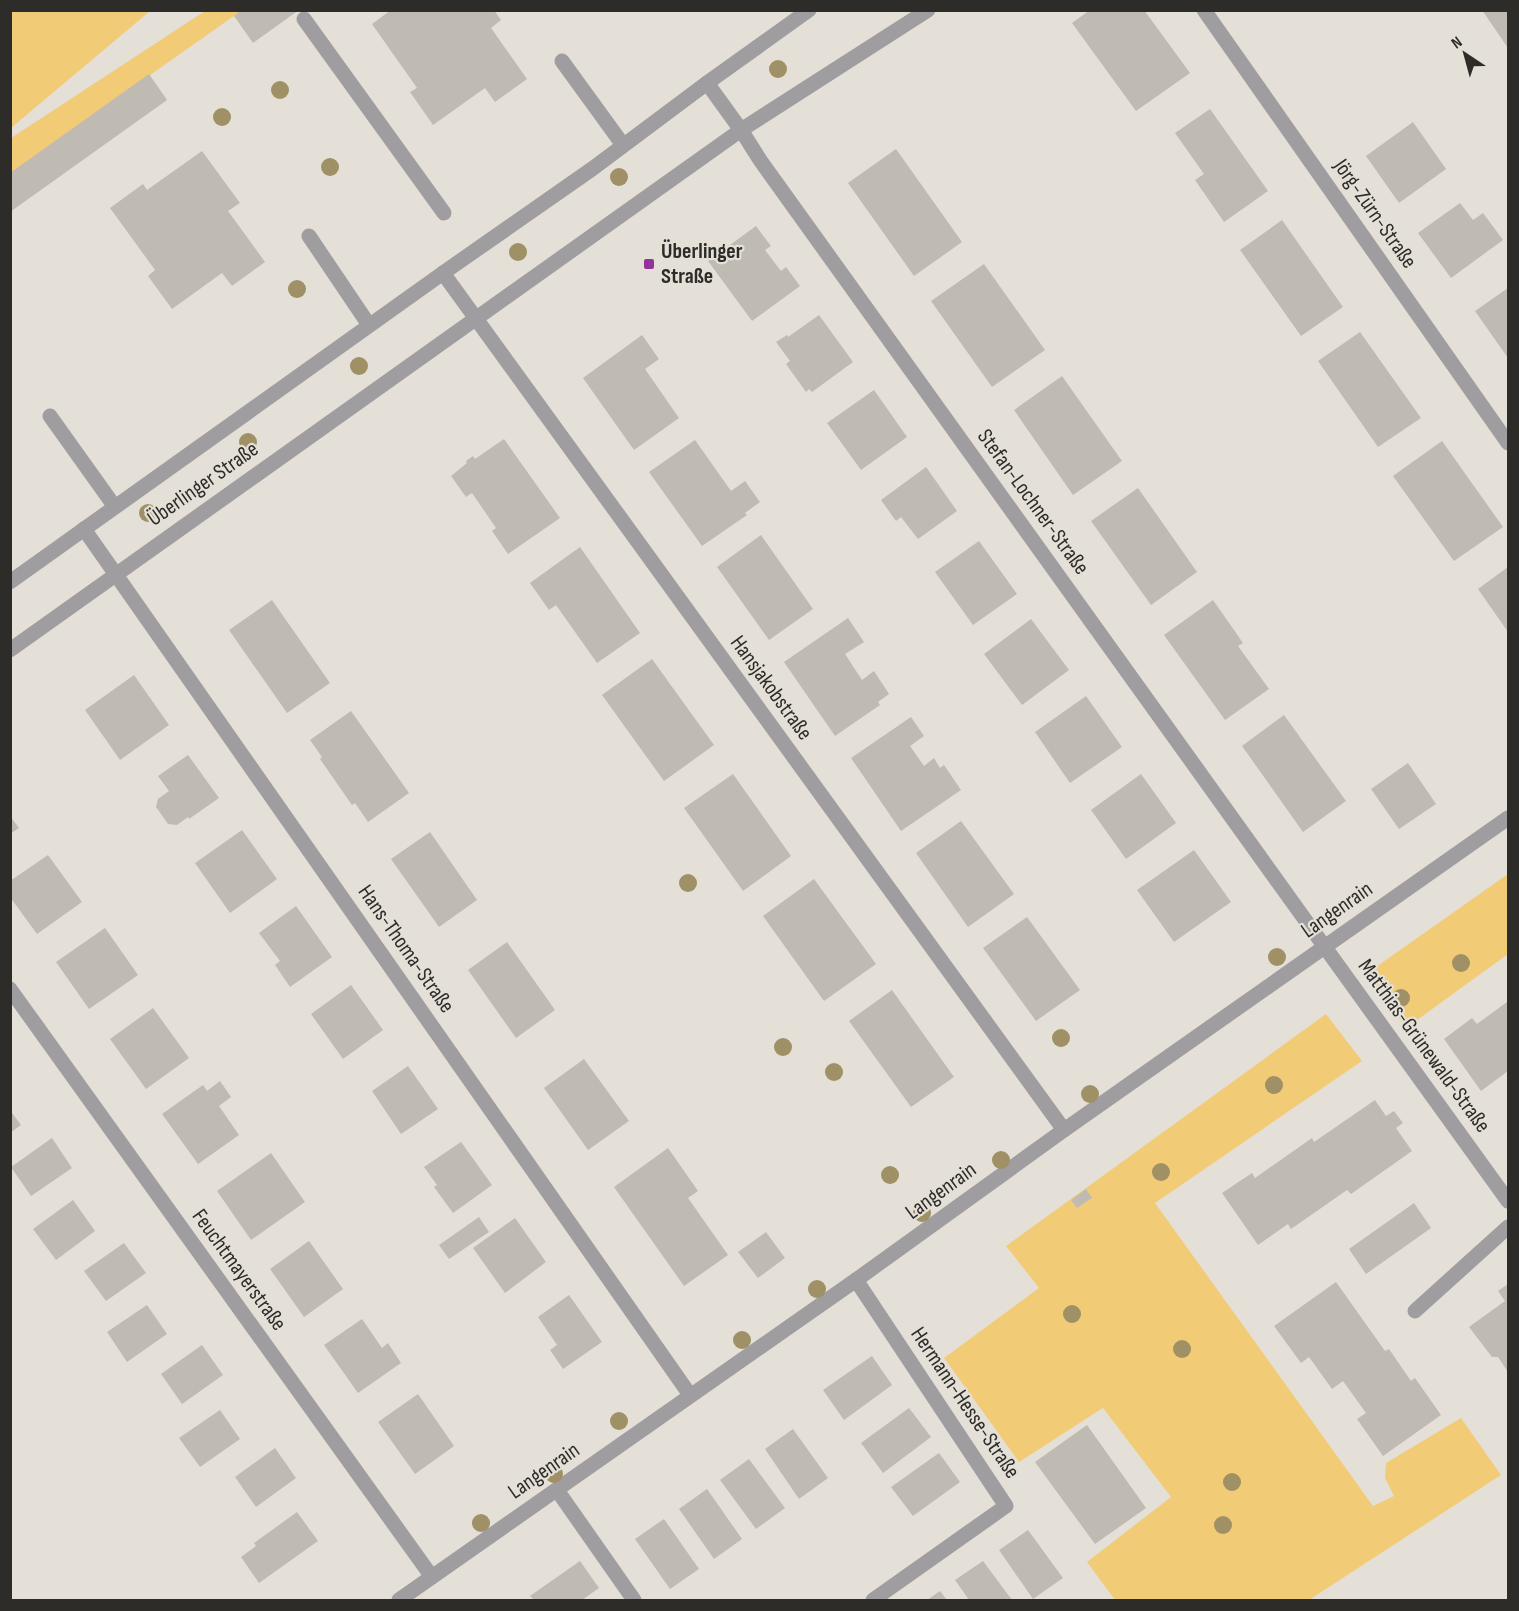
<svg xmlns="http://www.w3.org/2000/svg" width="1519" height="1611" font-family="'Sofia Sans Condensed',sans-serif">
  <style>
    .green { fill: #f2cb77 }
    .building { fill: #bfbbb3 }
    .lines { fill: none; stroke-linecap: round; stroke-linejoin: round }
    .minor { stroke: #a09da0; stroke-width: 15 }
    .tree { fill: #9f9066 }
    .poi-dot { fill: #92329a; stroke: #e4e0d8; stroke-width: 2 }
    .labels { text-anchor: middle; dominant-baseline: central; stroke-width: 4.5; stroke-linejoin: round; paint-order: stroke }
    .street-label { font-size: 22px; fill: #2d2c29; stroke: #e4e0d8 }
    .poi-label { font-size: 22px; font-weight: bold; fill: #2d2c29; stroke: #e4e0d8; text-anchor: start }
  </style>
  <rect width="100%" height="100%" fill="#e4e0d8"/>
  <g class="green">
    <polygon points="11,10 150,10 150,11 11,128"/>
    <polygon points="205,11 241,11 11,173 11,138"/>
    <polygon points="1508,874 1508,954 1406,1028 1366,974"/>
    <polygon points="1326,1014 1362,1061 1155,1203 1373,1506 1394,1496 1385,1478 1386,1463 1461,1418 1501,1475 1309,1600 1115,1600 1087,1562 1171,1497 1103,1408 1019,1462 944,1358 1039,1288 1006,1246"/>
  </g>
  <g class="building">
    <polygon points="241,10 299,10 253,43 234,16"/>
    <polygon points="391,10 494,10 501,20 491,28 527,79 495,102 485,88 433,125 410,92 417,88 372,24"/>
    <polygon points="1090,10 1144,10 1190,73 1136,111 1072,23"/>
    <polygon points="1482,10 1508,10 1508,48"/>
    <polygon points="149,74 167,100 10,212 10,173"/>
    <polygon points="1210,109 1268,191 1224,222 1195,180 1204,174 1175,133"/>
    <polygon points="1413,122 1446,169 1399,203 1366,156"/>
    <polygon points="896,149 962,242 914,276 848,183"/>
    <polygon points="202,151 240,203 228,211 265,262 232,286 222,273 172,309 148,276 155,270 110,208 143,184 147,190"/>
    <polygon points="1460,203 1473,220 1483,213 1503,240 1451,278 1418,233"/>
    <polygon points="1282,220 1343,307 1301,336 1240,250"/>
    <polygon points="756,226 771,246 765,250 781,271 786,267 800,286 752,321 708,261"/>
    <polygon points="984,264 1045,350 992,387 931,301"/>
    <polygon points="1508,288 1508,358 1475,311"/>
    <polygon points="819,315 853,362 812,392 809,389 806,392 786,364 790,361 776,342 787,335 788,337"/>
    <polygon points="1360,332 1421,418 1378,447 1318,361"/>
    <polygon points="642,335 659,359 645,369 679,418 634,450 583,378"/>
    <polygon points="1062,376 1122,461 1073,495 1014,410"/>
    <polygon points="874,390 907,437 861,470 827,423"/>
    <polygon points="504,439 560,518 508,554 492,531 496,528 472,493 466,497 451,476 467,463 466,461 473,456 475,459"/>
    <polygon points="695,440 731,491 745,481 760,502 745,513 747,515 702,546 649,472"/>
    <polygon points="1442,441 1503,527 1454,561 1393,476"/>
    <polygon points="926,467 957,511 918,539 901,517 896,521 881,500"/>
    <polygon points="1138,488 1197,572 1151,605 1091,521"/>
    <polygon points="761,535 813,609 769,640 717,567"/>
    <polygon points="979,541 1017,594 973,625 935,572"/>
    <polygon points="580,547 640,633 597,663 556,605 549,610 530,583"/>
    <polygon points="1508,567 1508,632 1478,589"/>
    <polygon points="272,600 330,683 287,713 229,630"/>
    <polygon points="1213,600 1243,643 1238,646 1269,689 1225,720 1164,635"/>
    <polygon points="848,618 864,642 845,654 862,680 874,671 889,694 878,702 880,705 835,736 784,662"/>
    <polygon points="1031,619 1069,670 1022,705 984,654"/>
    <polygon points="652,659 714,745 664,781 602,695"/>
    <polygon points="134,675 169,725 120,760 85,710"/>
    <polygon points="1086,696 1122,747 1070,783 1035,732"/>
    <polygon points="351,711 409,793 368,822 355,803 352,805 320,759 322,757 310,740"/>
    <polygon points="1284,715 1346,801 1303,832 1242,746"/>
    <polygon points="911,717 924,736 910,746 924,766 934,758 940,768 944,765 961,790 901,831 851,758"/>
    <polygon points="188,755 219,798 189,819 188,817 177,825 168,824 156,807 158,799 169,791 158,776"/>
    <polygon points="1408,763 1436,804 1399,829 1371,789"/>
    <polygon points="733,774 791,856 743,891 684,808"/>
    <polygon points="1141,774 1176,823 1126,859 1091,810"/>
    <polygon points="10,816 19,828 10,834"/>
    <polygon points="961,821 1014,894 968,927 916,853"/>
    <polygon points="242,830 277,879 230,913 195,863"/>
    <polygon points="430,832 477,900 439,927 391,859"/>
    <polygon points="1194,850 1231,902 1174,942 1137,890"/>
    <polygon points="48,855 82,902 37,934 10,897 10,881"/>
    <polygon points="814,879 876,964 824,1001 763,916"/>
    <polygon points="296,906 332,957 290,987 275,965 280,961 259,933"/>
    <polygon points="1027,917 1080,990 1036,1021 983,948"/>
    <polygon points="105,928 138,975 89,1009 56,962"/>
    <polygon points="507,942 555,1010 516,1038 468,970"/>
    <polygon points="351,985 383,1030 343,1059 311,1014"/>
    <polygon points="892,990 954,1077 911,1107 849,1021"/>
    <polygon points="1507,1002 1508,1071 1481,1091 1444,1039 1472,1018 1477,1024"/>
    <polygon points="153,1008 189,1058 146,1089 110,1039"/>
    <polygon points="584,1059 629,1121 588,1150 544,1088"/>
    <polygon points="408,1066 438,1109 401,1134 372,1091"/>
    <polygon points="220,1081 231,1097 219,1106 239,1135 198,1164 162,1114 203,1085 207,1091"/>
    <polygon points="1375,1100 1386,1116 1394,1111 1403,1123 1396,1128 1412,1151 1351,1194 1347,1190 1291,1229 1288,1224 1258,1245 1222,1193 1252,1173 1255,1178 1312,1138 1314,1142"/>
    <polygon points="10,1110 21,1125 10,1133"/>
    <polygon points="52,1138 72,1168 31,1196 11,1167"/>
    <polygon points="461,1142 492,1185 453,1213 434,1187 437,1185 424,1167"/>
    <polygon points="668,1148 698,1191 688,1198 728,1255 684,1286 614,1187"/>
    <polygon points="271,1153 305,1202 251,1240 217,1191"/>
    <polygon points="1086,1189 1092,1198 1077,1208 1071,1200"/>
    <polygon points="73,1200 95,1231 56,1260 33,1229"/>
    <polygon points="1414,1203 1431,1228 1366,1274 1349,1249"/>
    <polygon points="479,1217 489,1232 449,1259 439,1245"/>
    <polygon points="515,1218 546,1262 505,1293 473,1248"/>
    <polygon points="766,1232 785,1258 758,1278 738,1252"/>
    <polygon points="309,1241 343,1289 304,1317 270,1269"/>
    <polygon points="124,1243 146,1273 106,1301 84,1271"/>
    <polygon points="1336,1282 1385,1351 1389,1349 1411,1381 1415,1378 1441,1415 1383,1456 1357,1419 1366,1413 1343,1381 1332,1389 1309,1357 1301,1363 1274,1326"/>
    <polygon points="1508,1284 1508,1372 1498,1357 1492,1357 1469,1327 1505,1301 1498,1291"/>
    <polygon points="569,1295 602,1342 563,1369 550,1350 557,1345 538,1317"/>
    <polygon points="147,1305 167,1334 127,1362 107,1332"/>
    <polygon points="362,1319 382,1348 388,1343 401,1363 358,1393 324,1345"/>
    <polygon points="202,1345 223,1375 182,1404 161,1374"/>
    <polygon points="872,1356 892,1385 844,1420 823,1390"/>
    <polygon points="418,1394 454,1446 415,1474 378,1422"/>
    <polygon points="909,1408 931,1437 883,1473 861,1443"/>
    <polygon points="220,1410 240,1439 200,1467 179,1438"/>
    <polygon points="1087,1425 1146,1508 1095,1544 1035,1462"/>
    <polygon points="793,1429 828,1478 799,1499 765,1449"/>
    <polygon points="275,1448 296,1478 256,1507 235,1477"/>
    <polygon points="939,1453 960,1482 913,1516 891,1487"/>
    <polygon points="749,1459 785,1508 756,1529 720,1480"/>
    <polygon points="707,1489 742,1539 714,1559 679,1509"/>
    <polygon points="297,1512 318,1541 259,1583 241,1557 256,1546 254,1543"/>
    <polygon points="664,1519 699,1569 670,1589 635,1539"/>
    <polygon points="1028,1530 1063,1578 1033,1599 999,1550"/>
    <polygon points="580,1561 599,1588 582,1600 534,1600 530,1596"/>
    <polygon points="983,1561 1012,1600 969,1600 955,1580"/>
    <polygon points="940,1591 947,1600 927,1600"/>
  </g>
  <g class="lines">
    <g class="minor">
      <polyline points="1204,10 1508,443"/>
      <polyline points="304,19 444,213"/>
      <polyline points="562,61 623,145"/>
      <polyline points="707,83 741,130 760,160 1301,914 1508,1201"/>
      <polyline points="309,236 369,325"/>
      <polyline points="443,273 1064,1130"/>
      <polyline points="50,416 115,507"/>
      <polyline points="84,529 690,1395"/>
      <polyline points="10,582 443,273 592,169 707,83 809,10"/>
      <polyline points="10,650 741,130 928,10"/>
      <polyline points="10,989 432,1577"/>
      <polyline points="856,1280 1006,1506 873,1600"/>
      <polyline points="1415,1311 1508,1227"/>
      <polyline points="557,1490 634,1600"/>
      <polyline points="399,1600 856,1280 1064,1130 1508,818"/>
    </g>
  </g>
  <g class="tree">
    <circle cx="778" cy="69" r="9"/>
    <circle cx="280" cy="90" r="9"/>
    <circle cx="222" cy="117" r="9"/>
    <circle cx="330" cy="167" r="9"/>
    <circle cx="619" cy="177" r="9"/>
    <circle cx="518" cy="252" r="9"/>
    <circle cx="297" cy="289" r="9"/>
    <circle cx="359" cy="366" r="9"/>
    <circle cx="248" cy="442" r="9"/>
    <circle cx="148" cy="513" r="9"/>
    <circle cx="688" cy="883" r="9"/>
    <circle cx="1277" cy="957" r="9"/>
    <circle cx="1461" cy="963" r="9"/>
    <circle cx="1401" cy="998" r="9"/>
    <circle cx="1061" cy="1038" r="9"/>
    <circle cx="783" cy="1047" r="9"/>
    <circle cx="834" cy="1072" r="9"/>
    <circle cx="1274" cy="1085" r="9"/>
    <circle cx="1090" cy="1094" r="9"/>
    <circle cx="1001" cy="1160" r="9"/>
    <circle cx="1161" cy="1172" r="9"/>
    <circle cx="890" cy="1175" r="9"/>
    <circle cx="922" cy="1213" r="9"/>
    <circle cx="817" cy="1289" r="9"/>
    <circle cx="1072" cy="1314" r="9"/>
    <circle cx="742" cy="1340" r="9"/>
    <circle cx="1182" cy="1349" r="9"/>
    <circle cx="619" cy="1421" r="9"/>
    <circle cx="554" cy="1474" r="9"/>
    <circle cx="1232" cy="1482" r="9"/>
    <circle cx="481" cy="1523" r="9"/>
    <circle cx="1223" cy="1525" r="9"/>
  </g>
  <rect class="poi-dot" x="643" y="258" width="12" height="12" rx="3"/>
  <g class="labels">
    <g class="street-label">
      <text transform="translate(1375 214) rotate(55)">Jörg-Zürn-Straße</text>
      <text transform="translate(203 484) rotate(-35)">Überlinger Straße</text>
      <text transform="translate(1033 502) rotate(54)">Stefan-Lochner-Straße</text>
      <text transform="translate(771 688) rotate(54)">Hansjakobstraße</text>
      <text transform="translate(1337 910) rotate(-35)">Langenrain</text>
      <text transform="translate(406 949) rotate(55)">Hans-Thoma-Straße</text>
      <text transform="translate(1424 1046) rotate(54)">Matthias-Grünewald-Straße</text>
      <text transform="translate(941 1191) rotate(-36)">Langenrain</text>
      <text transform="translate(239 1270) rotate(54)">Feuchtmayerstraße</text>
      <text transform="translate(965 1403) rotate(56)">Hermann-Hesse-Straße</text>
      <text transform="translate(544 1471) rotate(-35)">Langenrain</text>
    </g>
    <g class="poi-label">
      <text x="661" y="251">Überlinger<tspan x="661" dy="25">Straße</tspan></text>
    </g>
  </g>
  <rect width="1519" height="1611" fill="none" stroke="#2d2c29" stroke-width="24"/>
  <g transform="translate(1465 54) rotate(324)" stroke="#e4e0d8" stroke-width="4.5" paint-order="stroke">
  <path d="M0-4.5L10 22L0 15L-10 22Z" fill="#2d2c29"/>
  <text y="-9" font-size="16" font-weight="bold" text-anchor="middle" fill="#2d2c29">N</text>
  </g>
</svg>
